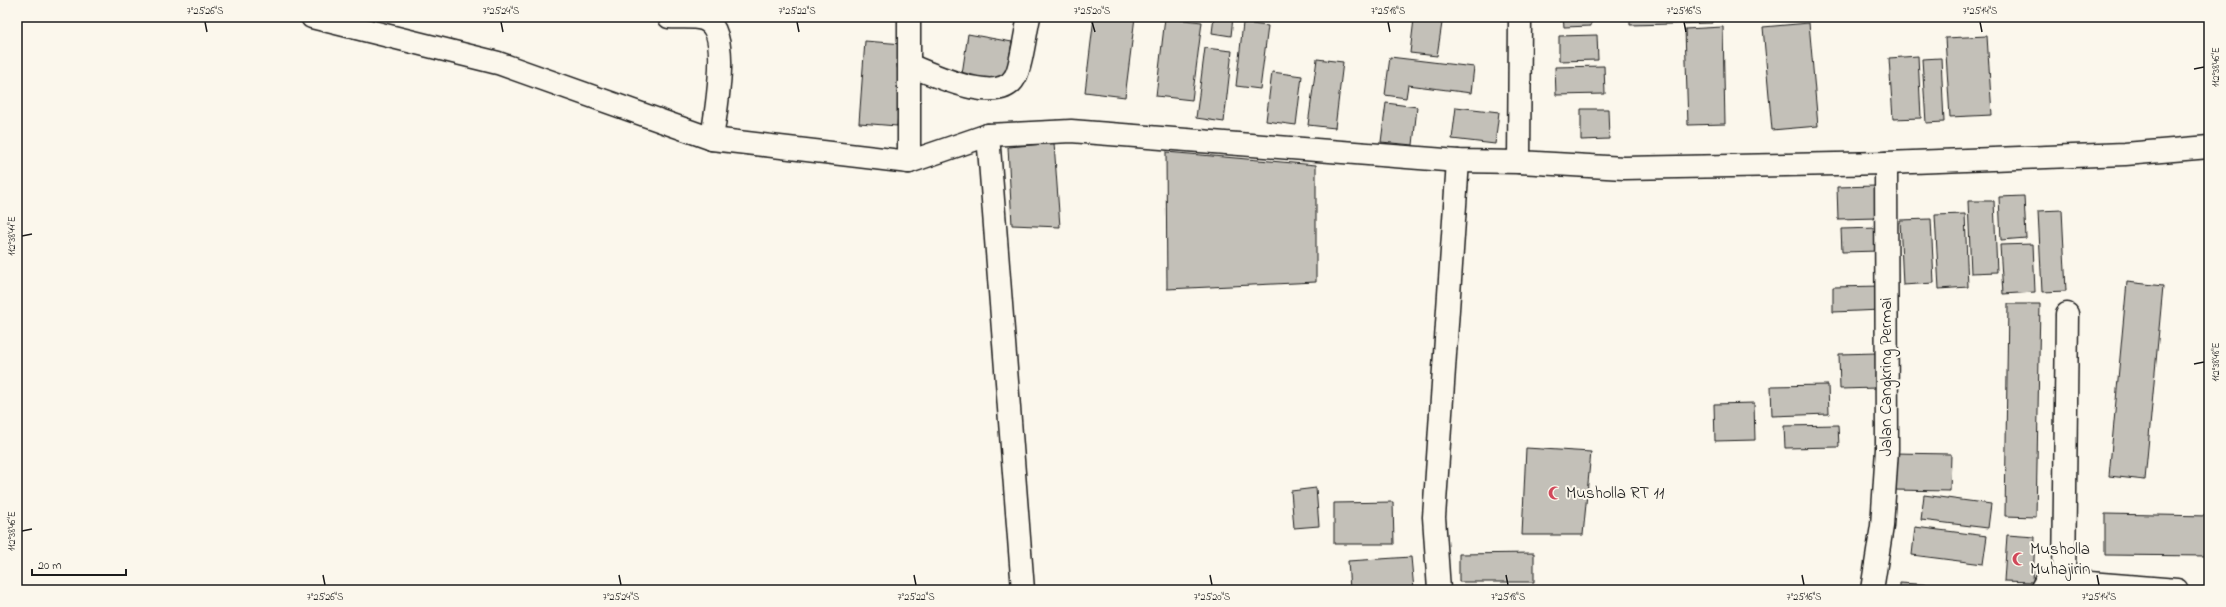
<svg xmlns="http://www.w3.org/2000/svg" width="2226" height="607" font-family="'Indie Flower',sans-serif">
  <style>
    .building { fill: #c3c0b8; stroke: #1c1c1c }
    .lines { fill: none; stroke-linecap: round; stroke-linejoin: round }
    .minor-casing { stroke: #1c1c1c; stroke-width: 25 }
    .minor { stroke: #fbf7ec; stroke-width: 22 }
    .ticks { fill: none; stroke: #1c1c1c; stroke-width: 1.5 }
    .labels { text-anchor: middle; dominant-baseline: central; stroke-width: 4; stroke-linejoin: round; paint-order: stroke }
    .street-label { font-size: 17px; fill: #1c1c1c; stroke: #fbf7ec }
    .poi-label { font-size: 17px; fill: #1c1c1c; stroke: #fbf7ec; text-anchor: start }
    .neatline { fill: none; stroke: #1c1c1c; stroke-width: 1.5 }
    .ticks-label { font-size: 10px; text-anchor: middle; fill: #1c1c1c }
  </style>
  <rect width="100%" height="100%" fill="#fbf7ec"/>
  <filter id="ink" filterUnits="userSpaceOnUse"><feTurbulence type="fractalNoise" baseFrequency=".025" numOctaves="2"/><feDisplacementMap in="SourceGraphic" scale="8" xChannelSelector="R" yChannelSelector="G"/><feConvolveMatrix kernelMatrix="1 2 1 2 8 2 1 2 1" color-interpolation-filters="sRGB"/></filter>
  <g filter="url(#ink)">
    <g class="building">
      <polygon points="1094,17 1135,17 1125,97 1085,92"/>
      <polygon points="1214,17 1233,17 1231,36 1212,33"/>
      <polygon points="1563,17 1591,17 1591,26 1564,27"/>
      <polygon points="1630,17 1711,17 1712,23 1630,25"/>
      <polygon points="1165,18 1202,22 1192,100 1156,96"/>
      <polygon points="1414,19 1442,23 1437,56 1410,53"/>
      <polygon points="1243,23 1268,26 1260,89 1236,86"/>
      <polygon points="1809,23 1818,126 1772,130 1763,27"/>
      <polygon points="1723,27 1725,124 1688,125 1685,29"/>
      <polygon points="968,34 1012,42 1005,82 962,74"/>
      <polygon points="1597,35 1598,60 1559,61 1559,36"/>
      <polygon points="1987,36 1992,115 1950,117 1945,38"/>
      <polygon points="865,41 903,44 897,126 859,123"/>
      <polygon points="1205,48 1232,51 1224,122 1196,118"/>
      <polygon points="1918,56 1921,118 1893,119 1889,58"/>
      <polygon points="1390,57 1474,67 1471,93 1408,85 1406,98 1385,95"/>
      <polygon points="1941,58 1944,122 1926,123 1922,59"/>
      <polygon points="1317,59 1343,62 1335,128 1308,125"/>
      <polygon points="1604,66 1605,94 1556,95 1555,67"/>
      <polygon points="1272,72 1302,76 1296,125 1266,121"/>
      <polygon points="1386,103 1417,107 1413,145 1381,142"/>
      <polygon points="1456,107 1499,112 1495,144 1452,139"/>
      <polygon points="1581,109 1608,109 1609,139 1581,140"/>
      <polygon points="1054,143 1060,227 1012,225 1008,147"/>
      <polygon points="1166,152 1316,165 1316,282 1167,289"/>
      <polygon points="1876,186 1877,218 1838,219 1837,187"/>
      <polygon points="2024,196 2026,238 2001,240 1999,197"/>
      <polygon points="1968,201 1994,201 1997,272 1971,273"/>
      <polygon points="2062,210 2066,291 2042,292 2038,211"/>
      <polygon points="1965,214 1968,287 1939,289 1935,215"/>
      <polygon points="1931,219 1934,283 1903,285 1900,220"/>
      <polygon points="1878,228 1879,251 1842,252 1841,229"/>
      <polygon points="2033,244 2035,292 2003,294 2000,245"/>
      <polygon points="2127,282 2163,286 2145,480 2109,476"/>
      <polygon points="1881,286 1882,310 1833,312 1833,287"/>
      <polygon points="2008,304 2040,304 2036,517 2005,516"/>
      <polygon points="1877,353 1877,388 1840,389 1839,354"/>
      <polygon points="1828,385 1829,414 1772,416 1771,386"/>
      <polygon points="1754,403 1755,440 1715,441 1714,404"/>
      <polygon points="1838,425 1839,447 1785,448 1784,426"/>
      <polygon points="1526,448 1591,452 1583,535 1522,535"/>
      <polygon points="1894,453 1951,454 1950,491 1893,490"/>
      <polygon points="1316,488 1319,526 1294,528 1291,491"/>
      <polygon points="1924,495 1991,504 1988,528 1921,520"/>
      <polygon points="1393,502 1394,544 1334,544 1334,503"/>
      <polygon points="2105,514 2209,516 2209,556 2105,555"/>
      <polygon points="1915,527 1987,536 1983,564 1912,555"/>
      <polygon points="2007,535 2035,537 2033,582 2004,581"/>
      <polygon points="1534,553 1534,582 1459,582 1459,554"/>
      <polygon points="1411,557 1414,590 1350,590 1348,561"/>
      <polygon points="1900,583 1949,586 1949,590 1900,590"/>
    </g>
    <g class="lines">
      <g class="minor-casing">
        <g id="minor">
          <polyline points="312,17 498,63 712,139 909,162 988,135 1071,131 1458,161 1519,162"/>
          <path d="M669,17C679,18 693,16 703,19C733,28 715,114 712,139"/>
          <polyline points="909,17 909,162"/>
          <polyline points="1520,17 1519,162 1624,168 1886,163 2125,154 2209,147"/>
          <path d="M909,65C932,74 999,107 1015,77C1021,68 1026,29 1029,17"/>
          <polyline points="988,135 1023,590"/>
          <polyline points="2064,581 2067,314"/>
          <polyline points="1439,590 1434,517 1458,161"/>
          <polyline points="1872,590 1882,526 1887,449 1886,163"/>
          <polyline points="2041,590 2045,583 2064,581 2177,590"/>
        </g>
      </g>
      <use href="#minor" class="minor"/>
    </g>
  </g>
  <path class="ticks" d="M205,22L207,32M501,22L503,32M797,22L799,32M1092,22L1095,32M1388,22L1390,32M1684,22L1686,32M1980,22L1982,32M2194,69L2204,67M22,236L32,234M2194,364L2204,362M22,531L32,529M323,575L325,585M619,575L621,585M914,575L916,585M1210,575L1212,585M1506,575L1508,585M1802,575L1804,585M2097,575L2099,585"/>
  <defs>
    <g id="mosque-bare" transform="scale(1.08)"><path d="M3.5-4.9A6 6 0 1 0 3.5 4.9A5 5 0 1 1 3.5-4.9Z" fill="#d1495b" stroke="#fbf7ec" stroke-width="2.5" paint-order="stroke"/></g>
  </defs>
  <g fill-rule="evenodd">
    <use href="#mosque-bare" x="1555" y="493"/>
    <use href="#mosque-bare" x="2019" y="559"/>
  </g>
  <g class="labels">
    <g class="street-label">
      <text transform="translate(1886 377) rotate(-90)">Jalan Cangkring Permai</text>
    </g>
    <g class="poi-label">
      <text x="1566" y="493">Musholla RT 11</text>
      <text x="2030" y="549">Musholla<tspan x="2030" dy="20">Muhajirin</tspan></text>
    </g>
  </g>
  <rect width="2226" height="607" fill="none" stroke="#fbf7ec" stroke-width="44"/>
  <path d="M32 569v6h94v-6" fill="none" stroke="#1c1c1c" stroke-width="2"/>
  <text x="38" y="569" font-size="12" fill="#1c1c1c" stroke="#fbf7ec" stroke-width="3" paint-order="stroke">20 m</text>
  <rect x="22" y="22" width="2182" height="563" class="neatline"/>
  <g class="ticks-label">
    <text x="205" y="14">7°25'26"S</text>
    <text x="501" y="14">7°25'24"S</text>
    <text x="797" y="14">7°25'22"S</text>
    <text x="1092" y="14">7°25'20"S</text>
    <text x="1388" y="14">7°25'18"S</text>
    <text x="1684" y="14">7°25'16"S</text>
    <text x="1980" y="14">7°25'14"S</text>
    <text transform="translate(2215 67) rotate(-90)" y="4">112°38'46"E</text>
    <text transform="translate(11 236) rotate(-90)" y="4">112°38'44"E</text>
    <text transform="translate(2215 362) rotate(-90)" y="4">112°38'48"E</text>
    <text transform="translate(11 531) rotate(-90)" y="4">112°38'46"E</text>
    <text x="325" y="600">7°25'26"S</text>
    <text x="621" y="600">7°25'24"S</text>
    <text x="916" y="600">7°25'22"S</text>
    <text x="1212" y="600">7°25'20"S</text>
    <text x="1508" y="600">7°25'18"S</text>
    <text x="1804" y="600">7°25'16"S</text>
    <text x="2099" y="600">7°25'14"S</text>
  </g>
</svg>
